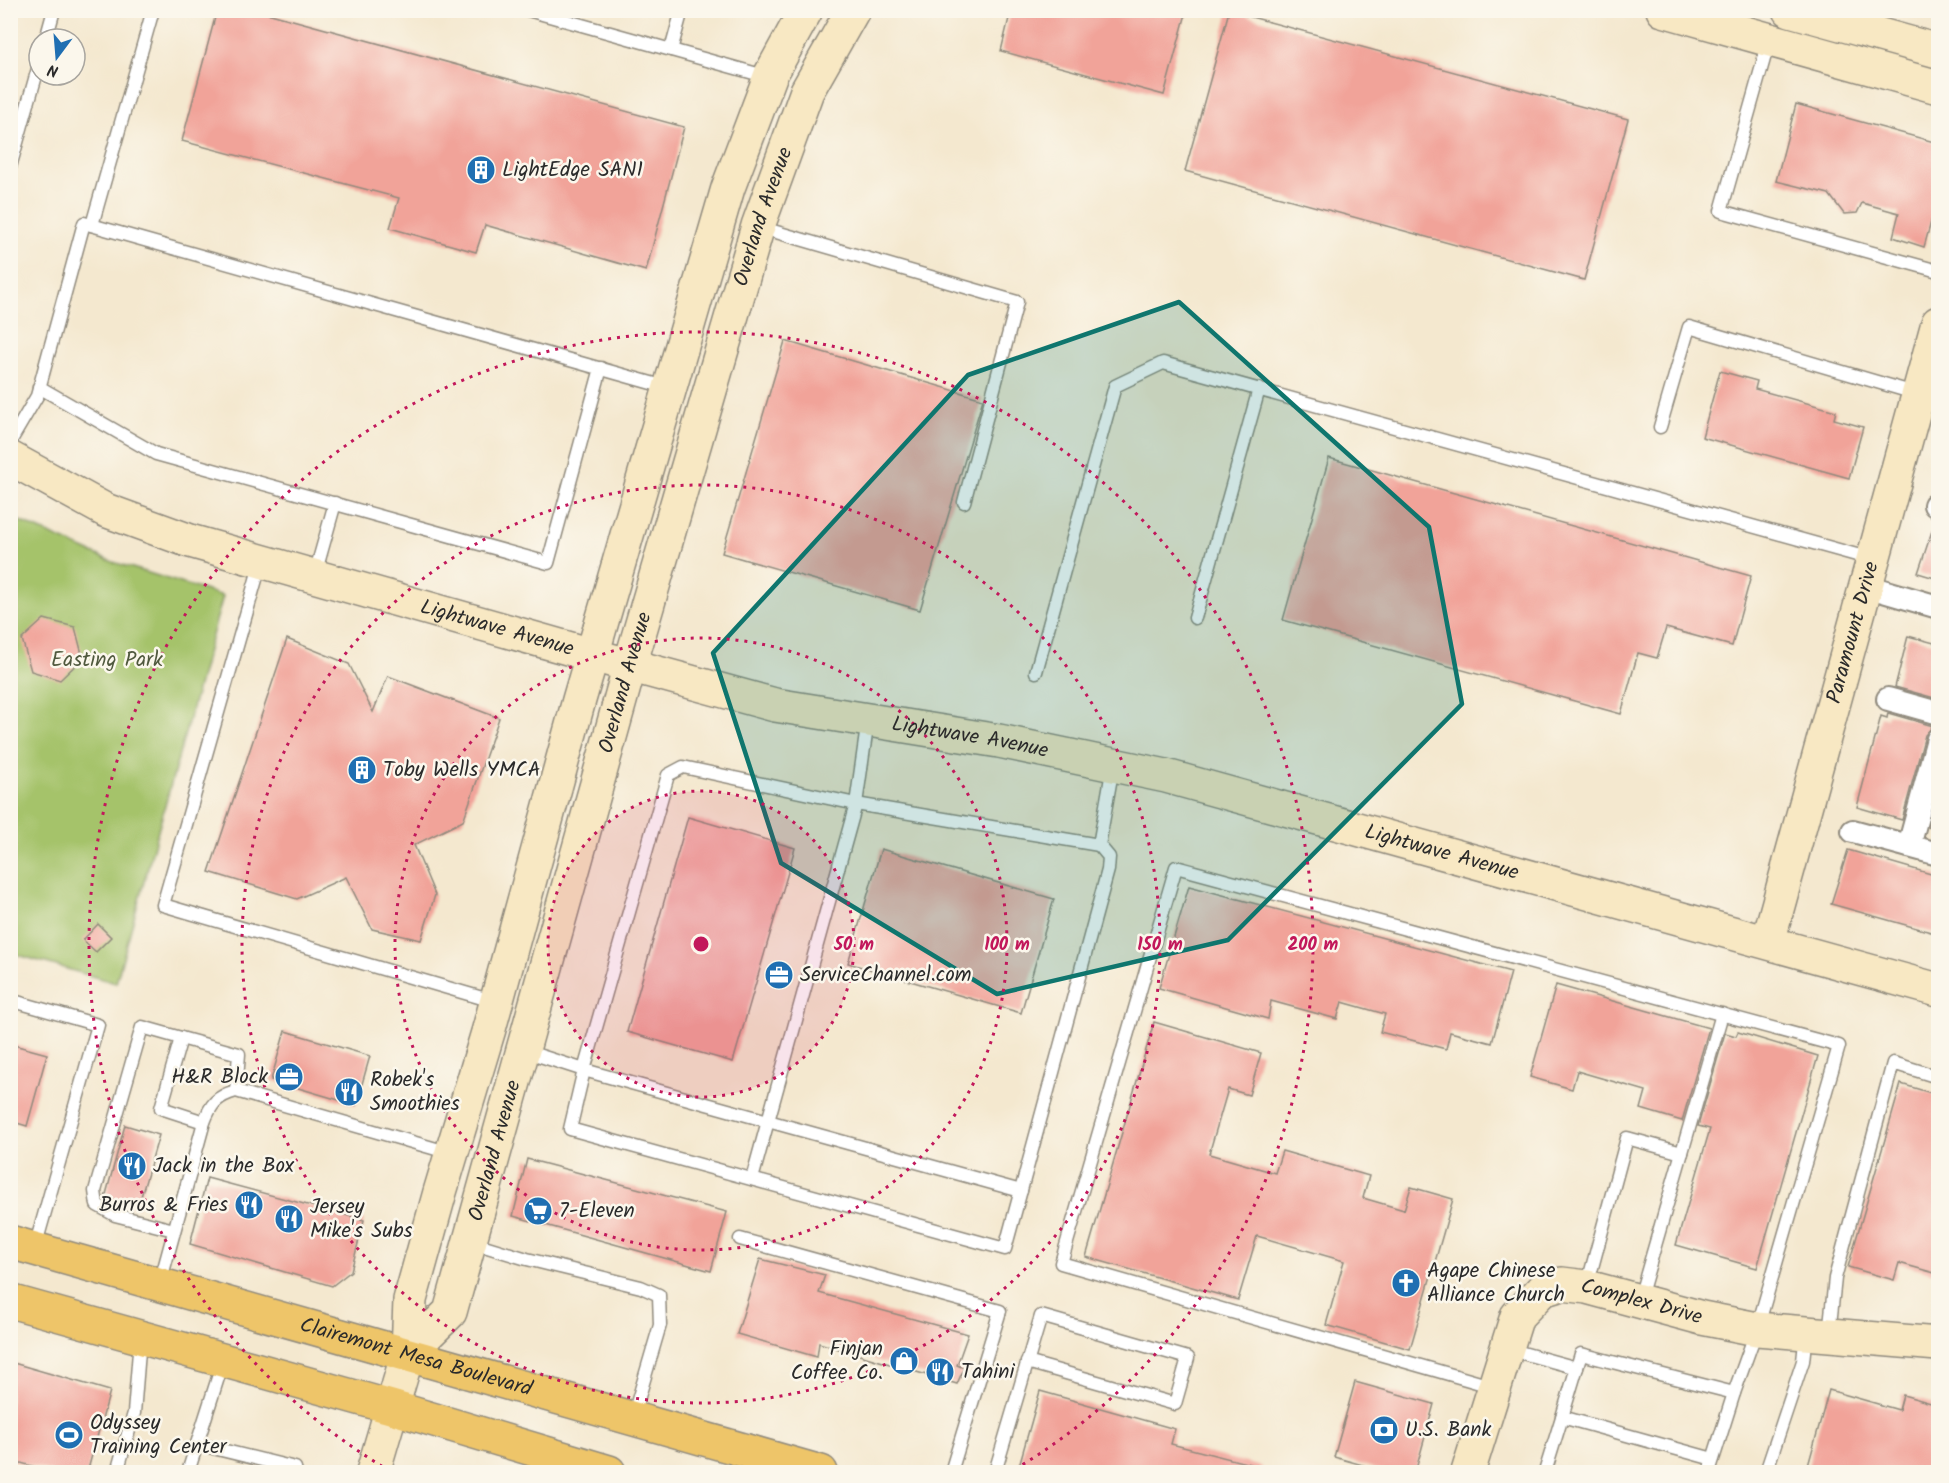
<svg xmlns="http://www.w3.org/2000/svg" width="1949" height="1483" font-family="Kalam,sans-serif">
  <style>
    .green { fill: #a5c36a; stroke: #68774a; stroke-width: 1.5 }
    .building { fill: #f1a399 }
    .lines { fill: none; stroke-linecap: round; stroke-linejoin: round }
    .lane-casing { stroke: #908a7d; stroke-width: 15 }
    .street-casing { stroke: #908a7d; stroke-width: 26 }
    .secondary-casing { stroke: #908a7d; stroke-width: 36 }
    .primary-casing { stroke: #908a7d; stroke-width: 36 }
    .lane { stroke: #fff; stroke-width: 12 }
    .street { stroke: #fff; stroke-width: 22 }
    .secondary { stroke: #f8e8c3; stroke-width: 33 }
    .primary { stroke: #eec569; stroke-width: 33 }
    .marked { fill: #0f766e; fill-opacity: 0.2; stroke: #0f766e; stroke-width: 4.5; stroke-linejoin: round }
    .ring { fill: none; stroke: #c2185b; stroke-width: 3; stroke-dasharray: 3 6 }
    .labels { text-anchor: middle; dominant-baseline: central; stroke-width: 5; stroke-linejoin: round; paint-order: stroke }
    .poi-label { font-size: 21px; fill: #2b2b2b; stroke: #fbf7ec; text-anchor: start }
    .street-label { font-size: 21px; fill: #2b2b2b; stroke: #fbf7ec }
    .park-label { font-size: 21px; fill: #50593e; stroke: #fbf7ec }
    .centre { fill: #c2185b; stroke: #fbf7ec; stroke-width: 3 }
    .ring-label { font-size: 18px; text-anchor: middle; font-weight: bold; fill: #c2185b; stroke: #fbf7ec; stroke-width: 5; stroke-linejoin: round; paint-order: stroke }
  </style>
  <rect width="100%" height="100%" fill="#fbf7ec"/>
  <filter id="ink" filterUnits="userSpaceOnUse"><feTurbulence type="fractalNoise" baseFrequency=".0167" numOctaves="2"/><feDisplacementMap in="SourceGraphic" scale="12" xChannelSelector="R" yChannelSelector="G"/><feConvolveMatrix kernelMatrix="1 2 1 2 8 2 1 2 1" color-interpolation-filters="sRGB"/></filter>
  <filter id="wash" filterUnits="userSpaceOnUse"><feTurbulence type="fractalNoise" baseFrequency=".008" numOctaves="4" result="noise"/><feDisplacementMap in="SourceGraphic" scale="24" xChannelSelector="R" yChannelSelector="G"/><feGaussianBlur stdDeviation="1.35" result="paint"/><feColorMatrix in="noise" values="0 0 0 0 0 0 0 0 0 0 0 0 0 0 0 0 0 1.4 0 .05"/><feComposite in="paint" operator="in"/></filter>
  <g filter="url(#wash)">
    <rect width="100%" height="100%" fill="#f4e8cf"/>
    <polygon class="green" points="10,517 113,562 223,596 116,983 11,953"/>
    <g id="blocks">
      <g class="building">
        <polygon points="217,10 256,10 684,127 646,271 485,225 476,252 390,228 399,198 182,141"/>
        <polygon points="1011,10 1187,10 1164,95 1001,51"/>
        <polygon points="1229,11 1628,119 1584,280 1185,171"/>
        <polygon points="1796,104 1938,143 1938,197 1924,247 1893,237 1899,213 1862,203 1857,213 1844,214 1829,194 1776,181"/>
        <polygon points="785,341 983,399 920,610 722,553"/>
        <polygon points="1720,371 1757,381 1755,389 1836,411 1834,419 1863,427 1849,478 1702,437"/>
        <polygon points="1329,458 1751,576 1732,646 1666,628 1657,658 1638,653 1621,714 1283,620"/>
        <polygon points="1936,519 1938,520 1938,579 1918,573"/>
        <polygon points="44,619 75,627 83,658 60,680 31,671 22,639"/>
        <polygon points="1908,636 1938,644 1938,699 1895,687"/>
        <polygon points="287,639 349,664 373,712 388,676 499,718 463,821 414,845 435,895 421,940 372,929 346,877 297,899 209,872"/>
        <polygon points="1888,713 1933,726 1925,735 1902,820 1857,807 1881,716 1887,718"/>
        <polygon points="1938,789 1938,831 1928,827"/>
        <polygon points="688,817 795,848 733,1062 627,1032"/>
        <polygon points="881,849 1054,899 1021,1013 848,963"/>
        <polygon points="1848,850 1938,876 1938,934 1831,904"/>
        <polygon points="1189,886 1511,972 1492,1043 1450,1032 1446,1049 1380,1032 1385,1014 1342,1002 1337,1019 1271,1001 1268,1019 1159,988"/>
        <polygon points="98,924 111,937 96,952 83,940"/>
        <polygon points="1556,985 1709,1028 1682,1121 1641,1109 1646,1091 1577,1071 1572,1089 1530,1077"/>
        <polygon points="1154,1022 1261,1053 1249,1095 1228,1089 1209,1154 1275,1173 1282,1151 1369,1176 1363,1198 1404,1210 1411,1187 1453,1199 1410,1349 1326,1325 1344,1261 1257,1236 1238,1300 1086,1257"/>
        <polygon points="285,1031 370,1056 356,1105 271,1080"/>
        <polygon points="1738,1032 1818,1056 1757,1268 1676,1245 1710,1129 1698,1126 1725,1033 1736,1036"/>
        <polygon points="10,1044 47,1054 27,1126 10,1121"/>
        <polygon points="1901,1084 1938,1095 1938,1274 1899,1263 1894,1280 1848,1267"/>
        <polygon points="125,1125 159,1135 138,1207 105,1198"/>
        <polygon points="527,1159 727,1212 711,1271 513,1216"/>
        <polygon points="207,1178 364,1220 351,1271 332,1286 190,1244"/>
        <polygon points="760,1259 825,1275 819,1293 968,1334 957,1365 964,1368 957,1384 819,1343 817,1357 737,1334"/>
        <polygon points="10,1362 110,1391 87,1473 57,1473 10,1460"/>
        <polygon points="1355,1382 1434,1404 1415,1473 1391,1473 1334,1457"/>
        <polygon points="1829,1390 1899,1410 1903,1395 1938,1405 1938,1473 1806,1473"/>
        <polygon points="1040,1391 1175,1429 1171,1444 1262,1467 1262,1473 1017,1473"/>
      </g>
    </g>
  </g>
  <g filter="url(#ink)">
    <use href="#blocks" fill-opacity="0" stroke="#908a7d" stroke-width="1.5"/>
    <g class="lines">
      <g class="lane-casing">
        <g id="lane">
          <polyline points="528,10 768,77"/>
          <polyline points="46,39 54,10"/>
          <polyline points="1769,41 1721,211 1938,271"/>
          <polyline points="671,50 682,10"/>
          <polyline points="10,167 39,65"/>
          <polyline points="92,225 153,10"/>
          <polyline points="759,227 1017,302 964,502"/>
          <polyline points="39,387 156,454 548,563 601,368"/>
          <polyline points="1660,427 1689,327 1918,394"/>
          <polyline points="10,442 37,396 84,223 669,388"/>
          <polyline points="261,562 163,905 496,1002"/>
          <polyline points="315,574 335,503"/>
          <polyline points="1195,618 1259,389"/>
          <polyline points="1036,672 1115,386 1163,363 1871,559"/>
          <polyline points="868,720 856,804 1099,845 1113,766"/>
          <polyline points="10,1000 98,1025 35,1247"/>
          <polyline points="525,1051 584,1070 668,775 683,767 856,804 768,1121 584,1070 570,1129 1005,1249 1108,870 1109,857 1099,845"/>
          <polyline points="204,1122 161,1108 181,1038 239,1054 236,1091"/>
          <polyline points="752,1179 768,1121 1021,1191"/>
          <polyline points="174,1230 115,1215 97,1205 95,1191 142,1027 181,1038"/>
          <polyline points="740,1239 1000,1311 951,1472"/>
          <polyline points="471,1242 527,1259 641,1287 659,1295 660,1325 633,1417"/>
          <path d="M160,1283L204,1122C211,1104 217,1096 236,1091L450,1153"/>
          <polyline points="1587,1286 1627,1138 1682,1153"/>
          <polyline points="1639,1301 1722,1014"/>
          <polyline points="1829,1334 1835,1278 1893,1063 1938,1077"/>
          <polyline points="1508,1349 1577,1368"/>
          <polyline points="1494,1387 1061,1263 1176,867 1839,1046 1757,1329 1734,1393"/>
          <polyline points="197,1444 295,1468 296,1472"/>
          <polyline points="117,1472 134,1413 140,1339"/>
          <polyline points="188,1472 223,1362"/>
          <polyline points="995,1472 1041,1316 1188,1358 1175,1404 1027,1362"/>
          <polyline points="1545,1472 1562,1417"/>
          <polyline points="1709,1472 1734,1393 1581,1354 1562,1417 1713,1459"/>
          <polyline points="1766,1472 1803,1361 1806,1333"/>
        </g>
      </g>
      <g class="street-casing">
        <g id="street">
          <polyline points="1935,505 1938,506"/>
          <polyline points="1866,586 1938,607"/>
          <polyline points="1888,699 1938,713"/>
          <polyline points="1853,831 1938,854"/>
          <polyline points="1909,846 1938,739"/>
        </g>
      </g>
      <g class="secondary-casing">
        <g id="secondary">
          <polyline points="1663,10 1938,87"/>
          <polyline points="1790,10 1938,51"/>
          <path id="s1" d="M10,458L105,510L190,541L592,655L775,705L999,741L1166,776L1938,990"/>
          <path id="s2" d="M1768,942L1938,323"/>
          <path id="s3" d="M408,1353L450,1312L630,665L758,226L807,91L853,10"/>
          <polyline points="373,1472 408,1353 410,1300 440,1192 489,1029 579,700 728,188 771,74 806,10"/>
          <path id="s4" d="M1468,1472L1517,1316L1542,1290L1562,1284L1587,1287L1702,1318L1757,1329L1938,1344"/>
        </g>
      </g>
      <g class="primary-casing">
        <g id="primary">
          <path id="s5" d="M10,1242L821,1472"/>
          <polyline points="10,1301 391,1407 609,1472"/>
        </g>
      </g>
      <use href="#lane" class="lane"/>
      <use href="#street" class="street"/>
      <use href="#secondary" class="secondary"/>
      <use href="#primary" class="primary"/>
    </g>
  </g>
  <path class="marked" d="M1179,302L1429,527L1462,704L1228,940L997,994L781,863L713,653L968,375Z"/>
  <circle cx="701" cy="944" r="153" fill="#c2185b" fill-opacity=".12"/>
  <g class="ring">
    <circle cx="701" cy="944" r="153"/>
    <circle cx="701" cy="944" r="306"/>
    <circle cx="701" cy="944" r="459"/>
    <path d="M390 1471A612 612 0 1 1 1012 1471"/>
  </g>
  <defs>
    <g id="building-disc" transform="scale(1.5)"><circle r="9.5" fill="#1f6fb2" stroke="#fbf7ec"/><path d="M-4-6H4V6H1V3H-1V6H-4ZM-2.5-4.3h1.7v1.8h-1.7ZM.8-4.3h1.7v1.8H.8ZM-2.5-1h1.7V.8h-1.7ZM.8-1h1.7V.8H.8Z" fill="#fff"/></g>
    <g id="office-disc" transform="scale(1.5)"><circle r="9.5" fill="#1f6fb2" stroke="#fbf7ec"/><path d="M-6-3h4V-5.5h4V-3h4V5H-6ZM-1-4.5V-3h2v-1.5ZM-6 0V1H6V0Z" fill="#fff"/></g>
    <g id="restaurant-disc" transform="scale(1.5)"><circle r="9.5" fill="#1f6fb2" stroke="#fbf7ec"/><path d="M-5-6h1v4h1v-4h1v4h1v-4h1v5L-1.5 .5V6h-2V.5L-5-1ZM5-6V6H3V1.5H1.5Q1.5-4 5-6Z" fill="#fff"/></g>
    <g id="supermarket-disc" transform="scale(1.5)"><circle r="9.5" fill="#1f6fb2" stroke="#fbf7ec"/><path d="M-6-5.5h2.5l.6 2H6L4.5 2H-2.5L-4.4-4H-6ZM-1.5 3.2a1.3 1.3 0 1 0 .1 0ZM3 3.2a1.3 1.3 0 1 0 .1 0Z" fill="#fff"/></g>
    <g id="church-disc" transform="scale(1.5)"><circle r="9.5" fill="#1f6fb2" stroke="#fbf7ec"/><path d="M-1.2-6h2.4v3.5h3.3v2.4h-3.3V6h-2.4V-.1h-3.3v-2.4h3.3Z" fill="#fff"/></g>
    <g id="shop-disc" transform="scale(1.5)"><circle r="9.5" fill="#1f6fb2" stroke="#fbf7ec"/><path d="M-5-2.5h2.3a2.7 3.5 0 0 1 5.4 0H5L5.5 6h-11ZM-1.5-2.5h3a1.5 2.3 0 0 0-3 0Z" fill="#fff"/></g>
    <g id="bank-disc" transform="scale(1.5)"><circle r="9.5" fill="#1f6fb2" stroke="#fbf7ec"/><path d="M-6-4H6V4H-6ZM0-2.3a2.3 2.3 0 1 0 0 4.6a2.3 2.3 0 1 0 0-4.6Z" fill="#fff"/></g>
    <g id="stadium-disc" transform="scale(1.5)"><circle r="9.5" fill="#1f6fb2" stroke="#fbf7ec"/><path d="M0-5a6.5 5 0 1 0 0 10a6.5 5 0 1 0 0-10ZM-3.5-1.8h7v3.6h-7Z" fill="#fff"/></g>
  </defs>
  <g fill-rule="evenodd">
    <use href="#building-disc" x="481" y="170"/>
    <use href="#building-disc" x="362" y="770"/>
    <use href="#office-disc" x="779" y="975"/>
    <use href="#office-disc" x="289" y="1077"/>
    <use href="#restaurant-disc" x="349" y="1092"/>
    <use href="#restaurant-disc" x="132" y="1166"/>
    <use href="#restaurant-disc" x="249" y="1205"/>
    <use href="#supermarket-disc" x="538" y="1211"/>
    <use href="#restaurant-disc" x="289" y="1219"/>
    <use href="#church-disc" x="1406" y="1283"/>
    <use href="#shop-disc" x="904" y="1361"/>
    <use href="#restaurant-disc" x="940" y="1372"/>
    <use href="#bank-disc" x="1384" y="1430"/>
    <use href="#stadium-disc" x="69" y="1435"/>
  </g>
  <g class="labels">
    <g class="poi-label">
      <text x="502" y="170">LightEdge SAN1</text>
      <text x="383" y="770">Toby Wells YMCA</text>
      <text x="800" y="975">ServiceChannel.com</text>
      <text x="268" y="1077" text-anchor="end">H&amp;R Block</text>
      <text x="370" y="1080">Robek's<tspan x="370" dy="24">Smoothies</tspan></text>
      <text x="153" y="1166">Jack in the Box</text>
      <text x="228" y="1205" text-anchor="end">Burros &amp; Fries</text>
      <text x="310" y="1207">Jersey<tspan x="310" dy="24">Mike's Subs</tspan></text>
      <text x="559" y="1211">7-Eleven</text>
      <text x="1427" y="1271">Agape Chinese<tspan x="1427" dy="24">Alliance Church</tspan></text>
      <text x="883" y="1349" text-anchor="end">Finjan<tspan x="883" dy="24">Coffee Co.</tspan></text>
      <text x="961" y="1372">Tahini</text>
      <text x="90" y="1423">Odyssey<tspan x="90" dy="24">Training Center</tspan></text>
      <text x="1405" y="1430">U.S. Bank</text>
    </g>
    <g class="street-label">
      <text stroke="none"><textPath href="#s3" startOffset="1198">Overland Avenue</textPath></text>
      <text stroke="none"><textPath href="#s1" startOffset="518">Lightwave Avenue</textPath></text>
      <text stroke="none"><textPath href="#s2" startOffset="321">Paramount Drive</textPath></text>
      <text stroke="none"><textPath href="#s3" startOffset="712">Overland Avenue</textPath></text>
      <text stroke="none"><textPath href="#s1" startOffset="1004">Lightwave Avenue</textPath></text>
      <text stroke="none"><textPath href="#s1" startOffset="1490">Lightwave Avenue</textPath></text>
      <text stroke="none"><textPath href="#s3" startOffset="226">Overland Avenue</textPath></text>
      <text stroke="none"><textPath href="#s4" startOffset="302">Complex Drive</textPath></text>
      <text stroke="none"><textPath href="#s5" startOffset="422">Clairemont Mesa Boulevard</textPath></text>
    </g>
    <g class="park-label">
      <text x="107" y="660">Easting Park</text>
    </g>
  </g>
  <circle cx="701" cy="944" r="9" class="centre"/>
  <g class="ring-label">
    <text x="854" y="950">50 m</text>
    <text x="1007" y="950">100 m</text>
    <text x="1160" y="950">150 m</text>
    <text x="1313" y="950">200 m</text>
  </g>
  <rect width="1949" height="1483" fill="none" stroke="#fbf7ec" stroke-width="36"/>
  <g transform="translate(57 57) rotate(196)"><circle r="28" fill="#fbf7ec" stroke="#a8a59f" stroke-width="1.5"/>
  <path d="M0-4.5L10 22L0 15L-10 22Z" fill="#1f6fb2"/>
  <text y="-9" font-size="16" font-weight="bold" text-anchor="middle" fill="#2b2b2b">N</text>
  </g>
</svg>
